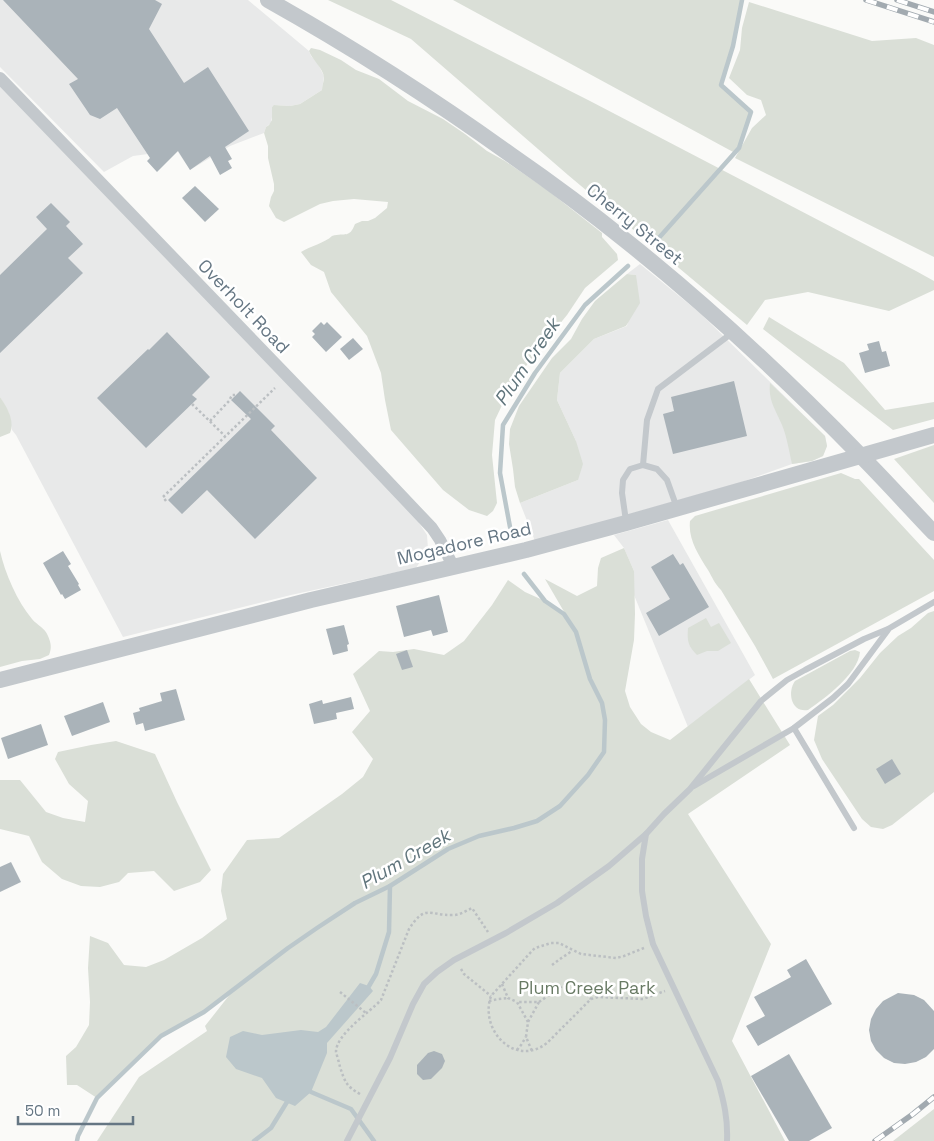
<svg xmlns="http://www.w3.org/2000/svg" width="934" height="1141" font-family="'Space Grotesk',sans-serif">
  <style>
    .built { fill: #e8e9e9 }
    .green { fill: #dadfd7 }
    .water { fill: #bbc7cb }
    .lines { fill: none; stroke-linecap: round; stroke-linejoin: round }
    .stream { stroke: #bbc7cb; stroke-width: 4.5 }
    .building { fill: #aab3b9 }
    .path { stroke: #bbbfc2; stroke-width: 2.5; stroke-dasharray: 2.5 2.5; stroke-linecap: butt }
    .service { stroke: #c3c8cc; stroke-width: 6 }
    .minor { stroke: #c3c8cc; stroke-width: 12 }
    .tertiary { stroke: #c3c8cc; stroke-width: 16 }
    .rail-casing { stroke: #a2aab0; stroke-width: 5.5 }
    .rail { stroke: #fff; stroke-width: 4; stroke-dasharray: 11; stroke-linecap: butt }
    .labels { text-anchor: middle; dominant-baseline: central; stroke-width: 5; stroke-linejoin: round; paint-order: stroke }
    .street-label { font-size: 18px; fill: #657683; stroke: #fff }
    .park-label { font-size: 18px; fill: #687a64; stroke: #fff }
    .water-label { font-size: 19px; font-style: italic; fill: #60757c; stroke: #fff }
  </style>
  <rect width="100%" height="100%" fill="#fafaf8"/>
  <g class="built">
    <polygon points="0,0 248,0 309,51 311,56 318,64 324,76 322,90 300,104 290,106 275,105 272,107 272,117 271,123 266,127 264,133 230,146 190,170 170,140 148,154 133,156 104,172 0,67"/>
    <polygon points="0,85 400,494 427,535 428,549 416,568 291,595 123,637 16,435 12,430 8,411 0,397"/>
    <polygon points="640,264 700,313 825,436 827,446 823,456 812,461 792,464 739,483 535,541 520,503 578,480 576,441 557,400 560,373 594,339 627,326 636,275 627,274"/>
    <polygon points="668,520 755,675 688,727 634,595 634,571 624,548 614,535"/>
  </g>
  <g class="green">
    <polygon points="328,0 391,0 590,101 916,271 934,281 934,290 889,311 808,292 765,300 747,325 568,175 411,39"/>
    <polygon points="453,0 742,0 733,46 721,84 751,112 739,148 735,153"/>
    <polygon points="749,2 872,41 916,38 934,45 934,257 735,158 752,128 766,115 761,100 747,95 729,78 740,50 742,28"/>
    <path d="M311,48L320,50L341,60L356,70L379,79L408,101L443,119L465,134L487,151L505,161L546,189L602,233V237L617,254L618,260L585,288L567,315L532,358L511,386L495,420L492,455L497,503L493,511L487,516L469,510L443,490L391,430L385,400L381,373L367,336L331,292L324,272L311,265L301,252C310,246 325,243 332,236C346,232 349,239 355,224L362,221H368L375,218L387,208L388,202L354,199L333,201L320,204L284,222L276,218L269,206L271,197L274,191V184L268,158V146L264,133L266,127L269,125L272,120V107L274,105L290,106L300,104L322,90C322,86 324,81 324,77C323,68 312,60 309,51Z"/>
    <polygon points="627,274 636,275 640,303 626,326 594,339 560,373 557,400 576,441 583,464 578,480 520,503 515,487 513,469 509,444 510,429 519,406 552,358 571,339 582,319 595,301"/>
    <polygon points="769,317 844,363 885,410 934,402 934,419 893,430 763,329"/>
    <path d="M770,383L825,436L827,446L823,456L812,461L792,464C789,451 787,437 782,425C776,410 768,401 770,383Z"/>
    <path d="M0,397C7,407 15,421 10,433L0,437Z"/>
    <polygon points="934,445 934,503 894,459"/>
    <path d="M841,473L855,479H859L934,560V591L773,679L755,646L721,590C715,584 712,577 708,570C698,554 688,539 690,521L695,516Z"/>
    <polygon points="624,548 634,571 635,614 634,640 625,691 630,707 641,724 651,732 670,740 749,679 790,745 688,814 771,944 732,1041 785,1141 97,1141 139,1077 207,1031 205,1026 231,993 204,1012 161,1036 97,1098 77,1085 67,1085 66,1056 76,1047 89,1025 90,1002 88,968 90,936 108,943 124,965 146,967 164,960 202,938 227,919 221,891 223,874 247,840 279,838 342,794 363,777 373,759 352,732 370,711 353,674 379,651 393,652 414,649 444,655 464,641 492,605 508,580 525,592 545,601 564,614 570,622 545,579 577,596 597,586 598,568 601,558"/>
    <path d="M0,551C5,573 17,601 32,619C37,625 45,628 48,636C51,643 52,648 49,655L40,659L22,661L0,667Z"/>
    <polygon points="934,611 934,792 892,825 883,829 871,827 862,819 822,759 814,740 818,716 833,705 860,678 880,653 898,636 911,628 928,613"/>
    <path d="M706,618L711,627L719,623L731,643L718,651H707L697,655C688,646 687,641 688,628Z"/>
    <path d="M850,651L855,650L860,652C858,674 825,698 808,710C791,713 787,692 795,681Z"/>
    <polygon points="116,741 155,754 177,802 211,870 200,882 174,891 154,871 128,873 119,882 100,887 81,886 62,879 42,862 29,836 0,829 0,780 20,780 46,812 63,818 85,822 88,801 69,784 55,759 58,752 91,745"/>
    <polygon points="934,1109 934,1141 893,1141"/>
  </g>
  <polygon class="water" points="360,983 369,986 373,991 327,1043 327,1053 311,1092 295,1106 276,1098 262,1078 236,1069 226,1057 230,1037 243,1031 262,1035 301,1030 318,1032 326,1027"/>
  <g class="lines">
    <g class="stream">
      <polyline points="657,240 739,148 751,112 721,85 733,46 742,0"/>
      <polyline points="510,527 500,473 503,425 535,373 585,305 628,266"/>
      <polyline points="369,986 376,974 389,932 390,886"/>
      <polyline points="311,1092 351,1109 374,1141"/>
      <polyline points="77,1141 78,1136 97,1098 161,1036 204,1012 288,948 317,928 355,903 390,886 448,849 479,836 514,828 537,821 560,806 588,775 604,752 605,720 602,703 590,679 576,632 564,614 545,601 524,574"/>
      <polyline points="254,1141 271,1128 287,1102"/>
    </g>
  </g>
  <g class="building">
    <polygon points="3,0 155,0 162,4 149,29 184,83 208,67 249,131 225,147 232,159 228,161 232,168 220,175 210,156 190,170 178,151 157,172 147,161 150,158 117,108 100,119 90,115 69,84 78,79"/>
    <polygon points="195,186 219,209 205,222 182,198"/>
    <polygon points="51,203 70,222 66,226 83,244 68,258 83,273 0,353 0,275 47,229 36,217"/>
    <polygon points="321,322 324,325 327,322 342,337 326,352 312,337 315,334 312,331"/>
    <polygon points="167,332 210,377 192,395 197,399 146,448 97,398 148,349 149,350"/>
    <polygon points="353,338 363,349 349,360 340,349"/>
    <polygon points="879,341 882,352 886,351 890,366 865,373 859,353 869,350 867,344"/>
    <polygon points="734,381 747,436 673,454 663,414 674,411 671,397"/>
    <polygon points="240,391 275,426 271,430 317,478 255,539 207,490 182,514 168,500 251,419 231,400"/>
    <polygon points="63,551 71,564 68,566 79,584 78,585 81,590 65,599 62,594 61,595 43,563"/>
    <polygon points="673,554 680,565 683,563 709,607 659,636 646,613 670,599 651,567"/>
    <polygon points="439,595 448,632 433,636 431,630 404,637 396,606"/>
    <polygon points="344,625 349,644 347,645 348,651 333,655 326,629"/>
    <polygon points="407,650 413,667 402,670 396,654"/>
    <polygon points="176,689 185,720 145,731 143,723 136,725 133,713 140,711 139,708 162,701 160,693"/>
    <polygon points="351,697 354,709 336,713 337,719 314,724 309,704 322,700 323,704"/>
    <polygon points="103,702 110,722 72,736 64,716"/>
    <polygon points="41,724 48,745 8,759 1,738"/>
    <polygon points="892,759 901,774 885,784 876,769"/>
    <polygon points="11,862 21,882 0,892 0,867"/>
    <polygon points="806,959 832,1004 758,1046 746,1026 765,1016 754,997 791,977 787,970"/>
    <polygon points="898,993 914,995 924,1000 934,1011 934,1049 926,1057 916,1062 905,1064 894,1063 884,1058 876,1050 871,1041 869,1030 871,1019 876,1009 883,1001"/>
    <polygon points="434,1051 442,1054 445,1061 442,1068 431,1079 423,1080 417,1074 417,1065 428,1053"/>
    <polygon points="789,1054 832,1128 809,1141 789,1141 751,1076"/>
  </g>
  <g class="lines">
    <g class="path">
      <polyline points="192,404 225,436"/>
      <polyline points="210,421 229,401 232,395 235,395"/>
      <polyline points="166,501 163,497 275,388"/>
      <path d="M644,948L624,956L616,958L581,954L559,943H551L535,948L531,952L491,996C479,1030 515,1068 547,1043L591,999L598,997L643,999L665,991"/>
      <polyline points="552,965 560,959 572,951"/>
      <polyline points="461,969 464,974 491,996"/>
      <polyline points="502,984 508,998 517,1002"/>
      <polyline points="340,992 366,1013"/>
      <polyline points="489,1001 498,999 508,998"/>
      <polyline points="539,1002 571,980 591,999"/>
      <polyline points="528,1022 517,1002 539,1002 528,1022 526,1037 532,1051"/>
      <polyline points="517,1050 521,1045 526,1037"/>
      <path d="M360,1094C346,1086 345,1082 340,1067C339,1062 337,1056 336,1052C336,1034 370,1012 381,1000L409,929C426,903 429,916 453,915C460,915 466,911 472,908L488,932"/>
    </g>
    <g class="service">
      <polyline points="643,465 647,420 658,389 732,333"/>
      <polyline points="626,521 622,493 623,480 630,469 643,465 657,469 667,480 677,508"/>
      <polyline points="794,728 854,828"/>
      <polyline points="694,786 794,728 833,698 848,684 888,630"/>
      <polyline points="646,834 664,814 690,789 761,701 787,680 805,670 864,639 888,629 934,602"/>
      <path d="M347,1141L390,1058L413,1004L424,984L437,972L454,960L506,933L557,903L609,866L646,834L642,859V891L646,916L653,944L718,1081C724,1102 728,1119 727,1141"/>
    </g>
    <polyline class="minor" points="0,78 343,434 432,528 440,540 453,566"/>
    <g class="tertiary">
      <path d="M268,0C352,47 433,99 511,155C550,182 588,210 625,240C708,306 786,379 860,455C885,480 909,507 934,533"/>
      <polyline points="0,680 311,600 526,550 626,523 934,435"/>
    </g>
    <g class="rail-casing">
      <g id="rail">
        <polyline points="866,0 934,22"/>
        <polyline points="897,0 934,12"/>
        <polyline points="875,1141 913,1114 934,1097"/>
      </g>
    </g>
    <use href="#rail" class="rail"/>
  </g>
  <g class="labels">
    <g class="street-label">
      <text transform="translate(635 224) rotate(39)">Cherry Street</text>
      <text transform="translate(244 306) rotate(46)">Overholt Road</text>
      <text transform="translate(464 543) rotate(-13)">Mogadore Road</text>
    </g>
    <g class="park-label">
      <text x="587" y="987">Plum Creek Park</text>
    </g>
    <g class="water-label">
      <text transform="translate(527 362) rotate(-56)">Plum Creek</text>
      <text transform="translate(405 859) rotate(-30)">Plum Creek</text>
    </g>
  </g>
  <path d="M18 1116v8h115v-8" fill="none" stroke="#657683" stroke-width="2.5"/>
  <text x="25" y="1116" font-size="15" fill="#657683" stroke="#ffffff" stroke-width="4" paint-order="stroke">50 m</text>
</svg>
